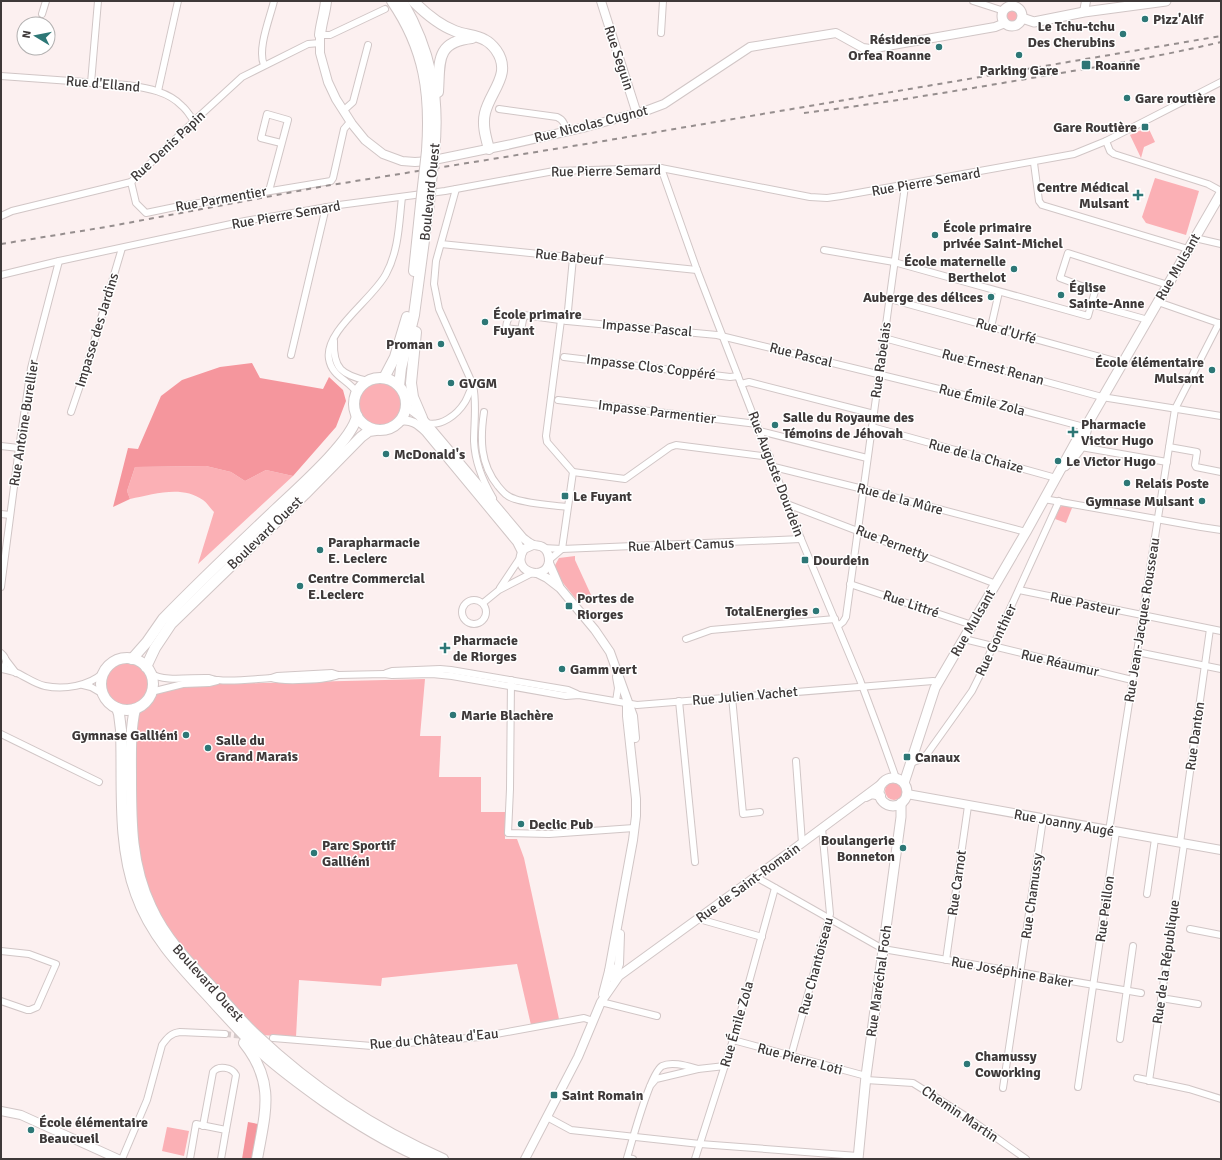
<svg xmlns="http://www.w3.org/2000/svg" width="1222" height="1160" font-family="Signika,sans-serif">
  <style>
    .green { fill: #fbb0b5 }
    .forest { fill: #f5969d }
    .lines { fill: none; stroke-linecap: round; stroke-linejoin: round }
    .minor-tunnel { stroke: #d6cbcb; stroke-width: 6; stroke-dasharray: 6 3; stroke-linecap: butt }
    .minor-casing { stroke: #d1c6c6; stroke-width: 8 }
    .tertiary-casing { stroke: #d1c6c6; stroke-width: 10 }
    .secondary-casing { stroke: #d1c6c6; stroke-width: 11 }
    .primary-casing { stroke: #d1c6c6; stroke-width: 12 }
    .minor { stroke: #fff; stroke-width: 6 }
    .tertiary { stroke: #fff; stroke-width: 8 }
    .secondary { stroke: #fff; stroke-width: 9 }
    .primary { stroke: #fff; stroke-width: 10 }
    .rail { stroke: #968e8e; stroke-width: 2; stroke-dasharray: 5 5; stroke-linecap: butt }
    .primary-bridge-casing { stroke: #d1c6c6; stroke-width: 12; stroke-linecap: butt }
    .primary-bridge { stroke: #fff; stroke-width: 10 }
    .poi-dot { fill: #2d7776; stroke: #fff; stroke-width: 1.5 }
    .labels { text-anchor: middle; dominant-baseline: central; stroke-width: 3; stroke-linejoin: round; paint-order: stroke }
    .poi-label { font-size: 14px; font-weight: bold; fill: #3e3939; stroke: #fff; text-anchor: start }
    .street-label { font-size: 14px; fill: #3e3939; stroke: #fff }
  </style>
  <rect width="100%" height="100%" fill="#fcf0f0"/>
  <g class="green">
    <circle cx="1012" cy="16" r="5.5"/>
    <polygon points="1148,127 1155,142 1144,147 1141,158 1130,135"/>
    <polygon points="1155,178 1199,191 1186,235 1146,223 1142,217"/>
    <circle cx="380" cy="405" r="22"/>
    <path d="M206,466L231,472L245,481L266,470L293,476L198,564L214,512C210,508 207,503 203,500C182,485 154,494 130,499L127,491L135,467Z"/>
    <polygon points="1063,505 1072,508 1066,523 1055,519 1059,508"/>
    <polygon points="575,556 575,560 592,597 579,603 555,573 554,567 559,558"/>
    <circle cx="126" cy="684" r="22"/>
    <path d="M425,679L420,736H441L439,777H481V812H505V839H517L524,858L559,1019L531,1025L517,964L382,978L381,986L299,980L296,1037L261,1035C206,976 145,926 135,840C134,827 135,813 136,800C136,773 136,746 136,718L138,712L151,702L155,692L178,688L218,684Z"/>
    <circle cx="894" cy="791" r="9"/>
    <polygon points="167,1127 189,1131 184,1156 162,1151"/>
  </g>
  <g class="forest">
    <polygon points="252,363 260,378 323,389 329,377 343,390 346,401 336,427 293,476 266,470 245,481 231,472 206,466 135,467 127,491 130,499 113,507 128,448 138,449 161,396 182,380 220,367"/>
    <polygon points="248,1122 258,1124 252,1159 242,1159"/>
  </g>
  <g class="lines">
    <polyline class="minor-tunnel" points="225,1034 244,1036"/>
    <g class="minor-casing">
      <g id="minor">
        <polyline points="973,1 1004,11"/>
        <polyline points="42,14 46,1"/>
        <polyline points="661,33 663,1"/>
        <polyline points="320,35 330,35 385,9"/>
        <path d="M264,65C257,49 270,18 274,1"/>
        <path d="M1,76L127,85C146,88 168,91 182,106C187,110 190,116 194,121"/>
        <polyline points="91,83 98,1"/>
        <polyline points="158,91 178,1"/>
        <path d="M499,109L557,117C564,120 565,125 566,132"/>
        <polyline points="343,111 353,102 368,45"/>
        <polyline points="1106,141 1110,151 1114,154 1208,184 1221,191"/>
        <polyline points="1034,163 1039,201 1042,205 1188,249"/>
        <polyline points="661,168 697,270 801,539 860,680 881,736 896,778"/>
        <polyline points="131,182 136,203 146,213 175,207 331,181 333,178 344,129 350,122"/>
        <path d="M456,189L436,261L434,284L439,309L473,385C477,403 474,423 474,441C475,463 482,480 493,498"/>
        <polyline points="269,191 288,120 267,114 261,138 281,143"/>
        <polyline points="1,216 12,211 131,182 194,121 242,77 308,44 320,43"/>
        <polyline points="1195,238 1221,244"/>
        <polyline points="441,244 697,270"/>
        <polyline points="824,250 894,262 1088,316 1095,291 1060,278 1068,253 1168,285"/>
        <polyline points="1,275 59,261 245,221 339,205 445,191 554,171 661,168 810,197 827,198 841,196 1074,154 1106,141 1221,82"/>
        <polyline points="890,299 1122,363"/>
        <polyline points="1158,302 1221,324"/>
        <polyline points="1091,304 1148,320"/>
        <path d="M524,315L521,330L506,328C507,315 512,314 524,315L567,321L717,335L976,398L1084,427"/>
        <polyline points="561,320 546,436 547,442 573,472 562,549"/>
        <polyline points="567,321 573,258"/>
        <polyline points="991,327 999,292"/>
        <polyline points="884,338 1102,397 1221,416"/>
        <path d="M334,341C333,369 342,375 368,381"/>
        <polyline points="291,355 326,207"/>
        <polyline points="564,357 730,377 738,376"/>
        <polyline points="741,384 749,382 874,414"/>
        <path d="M357,393C349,380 332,377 329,359C324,331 373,299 386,274C399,250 399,223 402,197"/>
        <polyline points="558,400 757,424"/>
        <polyline points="71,412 88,362 122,248"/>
        <path d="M484,412C480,439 480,464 498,486C503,492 507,497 515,499C530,504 551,505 567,507"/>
        <path d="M426,423C441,427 457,415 465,402C468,397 470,390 473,385"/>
        <polyline points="872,427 1056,478"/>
        <polyline points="760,431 867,458"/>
        <polyline points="1,446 19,448"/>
        <polyline points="1081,447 1167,462"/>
        <polyline points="1169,447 1197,452 1195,465 1196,467 1221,472"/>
        <polyline points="774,467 863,489 1026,532"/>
        <polyline points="573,472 625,479 670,447 676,445 770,457"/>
        <polyline points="1044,499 1201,527 1221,530"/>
        <polyline points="787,504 996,584"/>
        <polyline points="1,514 10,515"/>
        <polyline points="543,548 562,549 801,539"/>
        <polyline points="549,560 562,549"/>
        <polyline points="850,584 972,625"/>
        <polyline points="1,587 19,448 31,368 59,261"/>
        <polyline points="500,588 520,558"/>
        <polyline points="1019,590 1221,631"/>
        <circle cx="474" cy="612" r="12"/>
        <polyline points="483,603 499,590 532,573"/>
        <polyline points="838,626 843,622 846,617 905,186"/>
        <polyline points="686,639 711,630 835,619"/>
        <polyline points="964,639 1132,680"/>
        <polyline points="1137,652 1221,669"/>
        <path d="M1,653C7,658 8,665 1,669"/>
        <polyline points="6,660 16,673"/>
        <path d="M2,669C7,670 12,671 17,673C26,677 35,684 45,686C64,690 89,686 103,673"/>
        <path d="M150,673C165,683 191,677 209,678C212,679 215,680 218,680C233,682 255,679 271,678L277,676L332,673L338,675L384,674L392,675L432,674L452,676L566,696L579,695L637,705L933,681L939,682"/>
        <polyline points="386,673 392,671 440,669 451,670 568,690 577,694"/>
        <path d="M271,678C283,682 327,680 338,675"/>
        <polyline points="511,680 510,789 508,833 549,834 634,828"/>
        <polyline points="83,685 91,687 103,694"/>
        <polyline points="151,692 183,684 209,683 217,681"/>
        <polyline points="732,697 743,814 760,812"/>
        <polyline points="616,701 618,688 616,677"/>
        <polyline points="679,701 695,862"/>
        <polyline points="1,734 99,782"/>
        <polyline points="796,761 802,843"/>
        <polyline points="911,763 921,759 927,754 972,691 979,677 1059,501"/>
        <polyline points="1109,831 1175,409 1219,323"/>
        <polyline points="1180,843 1210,629"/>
        <polyline points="756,877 883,949 1141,993"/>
        <polyline points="1147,894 1155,839"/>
        <polyline points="699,919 762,937"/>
        <polyline points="1190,929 1221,935"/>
        <polyline points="1,951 29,954 56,964 37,1007 30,1010 27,1010 1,1001"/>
        <polyline points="946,960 968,806"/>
        <polyline points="1161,998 1198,1004"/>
        <polyline points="601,1002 657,1016"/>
        <polyline points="273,1038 372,1046 480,1037 584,1018 593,1021"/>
        <polyline points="1120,1039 1133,946"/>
        <polyline points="733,1040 866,1076"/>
        <polyline points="791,1056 830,914 822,828"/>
        <polyline points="698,1069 725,1066"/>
        <polyline points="1137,1078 1189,1089 1221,1099"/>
        <polyline points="866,1080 913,1083 967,1117 1026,1159"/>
        <polyline points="1149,1081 1184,844"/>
        <polyline points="1078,1087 1116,832"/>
        <polyline points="1003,1088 1043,819"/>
        <polyline points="547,1117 571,1130 700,1144 858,1156"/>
        <path d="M203,1126L213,1072C218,1065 232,1067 236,1075L226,1130"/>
        <path d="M122,1159L147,1100L162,1045C167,1038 171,1033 180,1032L225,1034"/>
        <polyline points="190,1159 196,1124 226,1130 221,1159"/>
        <path d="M633,1159L627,1158C632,1142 650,1073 662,1066C672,1061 687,1066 698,1069L656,1079L650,1086"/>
        <polyline points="695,1159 733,1040 775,888"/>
      </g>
    </g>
    <g class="tertiary-casing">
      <g id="tertiary">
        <polyline points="601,1 637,114"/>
        <polyline points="1084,12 1086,1"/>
        <polyline points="320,35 320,53 328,82 336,99 352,124 365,140 383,154 402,161 415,162 429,161 507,145 586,127 648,110 664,104 750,47 836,33 863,48 870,49 995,27 1005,23"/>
        <path d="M406,406L422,418L523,538C526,540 530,544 534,545C538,546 542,545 545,549C548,552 549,557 549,561C547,583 509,572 524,549L533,545"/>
        <path d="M400,421C411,419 418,424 426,432L517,542L522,552"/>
        <polyline points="549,563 559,586"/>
        <polyline points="537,573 547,578 560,588 595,630 610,652 633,716 635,738"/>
        <polyline points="907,794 1221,850"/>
        <polyline points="866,797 872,794 881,796"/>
        <polyline points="609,971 633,840 636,816 636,799 627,716 627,704"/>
        <polyline points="614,979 619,964 620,934"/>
        <polyline points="603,994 609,971 612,968"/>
        <polyline points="1,1111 21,1115 118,1159"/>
        <polyline points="525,1159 578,1057 601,1002 619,976 802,843 884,782"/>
      </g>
    </g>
    <g class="secondary-casing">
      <g id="secondary">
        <circle cx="1012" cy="16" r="10"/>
        <polyline points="1022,18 1034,22 1084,12 1166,1"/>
        <path d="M1065,466C1079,451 1083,448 1087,427"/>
        <circle cx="893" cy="792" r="14"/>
        <polyline points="904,783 935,688 1026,532 1084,427 1088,423 1221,193"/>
        <polyline points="858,1159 866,1076 901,817 901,803"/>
      </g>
    </g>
    <g class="primary-casing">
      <g id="primary">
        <path d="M392,1C425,49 431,94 427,151"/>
        <path d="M402,1C430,49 440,96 434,152"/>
        <path d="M413,1C425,13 439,25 455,31C465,35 476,35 485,40C489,42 493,46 496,50C513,74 490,91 485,113C482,125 486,138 489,149"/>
        <path d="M320,35C321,23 325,13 326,1"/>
        <path d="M438,92C440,62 435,42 472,38"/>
        <polyline points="414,271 421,204"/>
        <polyline points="416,332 411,383 413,397 422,418"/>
        <polyline points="384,378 395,357 407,317"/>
        <circle cx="380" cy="404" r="26"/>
        <polyline points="399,386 401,368 414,315 429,203"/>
        <circle cx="127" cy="684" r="26"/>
        <path d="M132,659L147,642L163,619C200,581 238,545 276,509C297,489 352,441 357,416"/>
        <polyline points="146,667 155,648 171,624 305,494 361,437 369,431 376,430"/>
        <path d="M117,708L119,714L121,730C123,784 117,842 136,894C150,934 178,964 207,995C225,1015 243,1035 263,1054C282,1071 304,1087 325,1102C357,1124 389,1144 425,1159"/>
        <path d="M135,709C130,731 131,755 131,778C131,823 131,865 151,907C165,938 188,962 211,986C226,1003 240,1020 256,1035C311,1087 374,1129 443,1159"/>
        <path d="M244,1043C276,1083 265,1113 257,1159"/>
      </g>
    </g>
    <use href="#minor" class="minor"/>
    <use href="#tertiary" class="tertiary"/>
    <use href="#secondary" class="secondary"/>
    <use href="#primary" class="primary"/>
    <g class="rail">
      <path d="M804,113C884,103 963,90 1043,76C1103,66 1162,56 1221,42"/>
      <polyline points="1,244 106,227 325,186 598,142 1221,36"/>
    </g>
    <g class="primary-bridge-casing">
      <g id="primary-bridge">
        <polyline points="429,203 434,152"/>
        <polyline points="421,204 427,151"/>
      </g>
    </g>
    <use href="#primary-bridge" class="primary-bridge"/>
  </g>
  <g class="poi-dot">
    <circle cx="1145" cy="19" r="4"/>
    <circle cx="1123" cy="34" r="4"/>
    <circle cx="939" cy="47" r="4"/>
    <circle cx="1019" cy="55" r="4"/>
    <rect x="1081" y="60" width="10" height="10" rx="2"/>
    <circle cx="1127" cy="98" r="4"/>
    <rect x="1141" y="123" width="8" height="8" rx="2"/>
    <path d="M1136 189h4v4h4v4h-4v4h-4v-4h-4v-4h4z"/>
    <circle cx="935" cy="235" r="4"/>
    <circle cx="1014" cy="269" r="4"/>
    <circle cx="1061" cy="295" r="4"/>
    <circle cx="991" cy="297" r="4"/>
    <circle cx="485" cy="322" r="4"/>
    <circle cx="441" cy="344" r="4"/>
    <circle cx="1212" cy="370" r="4"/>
    <circle cx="451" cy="383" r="4"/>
    <circle cx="775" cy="425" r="4"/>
    <path d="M1071 426h4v4h4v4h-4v4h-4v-4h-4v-4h4z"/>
    <circle cx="386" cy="454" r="4"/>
    <circle cx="1058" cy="461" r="4"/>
    <circle cx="1127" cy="483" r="4"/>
    <rect x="561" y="492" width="8" height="8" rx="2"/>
    <circle cx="1202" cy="501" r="4"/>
    <circle cx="320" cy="550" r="4"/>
    <rect x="801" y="556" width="8" height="8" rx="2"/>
    <circle cx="300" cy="586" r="4"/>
    <rect x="565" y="602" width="8" height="8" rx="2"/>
    <circle cx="816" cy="611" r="4"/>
    <path d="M443 642h4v4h4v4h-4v4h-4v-4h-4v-4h4z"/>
    <circle cx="562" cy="669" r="4"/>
    <circle cx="453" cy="715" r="4"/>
    <circle cx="186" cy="735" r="4"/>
    <circle cx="208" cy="748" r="4"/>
    <rect x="903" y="753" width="8" height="8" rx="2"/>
    <circle cx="521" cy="824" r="4"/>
    <circle cx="903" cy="848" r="4"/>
    <circle cx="314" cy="853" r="4"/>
    <circle cx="967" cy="1064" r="4"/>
    <rect x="550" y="1091" width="8" height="8" rx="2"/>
    <circle cx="31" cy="1130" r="4"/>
  </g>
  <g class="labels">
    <g class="poi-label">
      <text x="1153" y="19">Pizz'Alif</text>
      <text x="1115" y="26" text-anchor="end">Le Tchu-tchu<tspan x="1115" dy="16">Des Cherubins</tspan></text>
      <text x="931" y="39" text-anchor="end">Résidence<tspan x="931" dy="16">Orfea Roanne</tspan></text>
      <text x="1095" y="65">Roanne</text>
      <text x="1019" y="70" text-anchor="middle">Parking Gare</text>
      <text x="1135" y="98">Gare routière</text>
      <text x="1137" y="127" text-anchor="end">Gare Routière</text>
      <text x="1129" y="187" text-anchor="end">Centre Médical<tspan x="1129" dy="16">Mulsant</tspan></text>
      <text x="943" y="227">École primaire<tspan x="943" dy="16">privée Saint-Michel</tspan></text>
      <text x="1006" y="261" text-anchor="end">École maternelle<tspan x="1006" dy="16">Berthelot</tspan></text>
      <text x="1069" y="287">Église<tspan x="1069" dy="16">Sainte-Anne</tspan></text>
      <text x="983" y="297" text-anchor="end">Auberge des délices</text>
      <text x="493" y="314">École primaire<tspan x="493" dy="16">Fuyant</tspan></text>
      <text x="433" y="344" text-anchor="end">Proman</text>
      <text x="1204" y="362" text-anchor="end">École élémentaire<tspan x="1204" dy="16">Mulsant</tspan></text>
      <text x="459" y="383">GVGM</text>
      <text x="783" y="417">Salle du Royaume des<tspan x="783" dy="16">Témoins de Jéhovah</tspan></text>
      <text x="1081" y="424">Pharmacie<tspan x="1081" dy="16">Victor Hugo</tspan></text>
      <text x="394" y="454">McDonald's</text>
      <text x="1066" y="461">Le Victor Hugo</text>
      <text x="1135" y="483">Relais Poste</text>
      <text x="573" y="496">Le Fuyant</text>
      <text x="1194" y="501" text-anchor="end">Gymnase Mulsant</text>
      <text x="328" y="542">Parapharmacie<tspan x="328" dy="16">E. Leclerc</tspan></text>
      <text x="813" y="560">Dourdein</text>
      <text x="308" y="578">Centre Commercial<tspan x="308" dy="16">E.Leclerc</tspan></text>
      <text x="577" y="598">Portes de<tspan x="577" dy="16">Riorges</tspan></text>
      <text x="808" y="611" text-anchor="end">TotalEnergies</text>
      <text x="453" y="640">Pharmacie<tspan x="453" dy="16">de Riorges</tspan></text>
      <text x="570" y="669">Gamm vert</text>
      <text x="461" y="715">Marie Blachère</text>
      <text x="178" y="735" text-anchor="end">Gymnase Galliéni</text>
      <text x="216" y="740">Salle du<tspan x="216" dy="16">Grand Marais</tspan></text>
      <text x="915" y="757">Canaux</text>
      <text x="529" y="824">Declic Pub</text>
      <text x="895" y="840" text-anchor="end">Boulangerie<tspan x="895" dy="16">Bonneton</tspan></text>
      <text x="322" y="845">Parc Sportif<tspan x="322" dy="16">Galliéni</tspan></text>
      <text x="975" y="1056">Chamussy<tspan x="975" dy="16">Coworking</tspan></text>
      <text x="562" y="1095">Saint Romain</text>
      <text x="39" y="1122">École élémentaire<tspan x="39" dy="16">Beaucueil</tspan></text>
    </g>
    <g class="street-label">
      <text transform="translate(619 58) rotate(72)">Rue Seguin</text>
      <text transform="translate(103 84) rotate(5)">Rue d'Elland</text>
      <text transform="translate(591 124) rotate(-14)">Rue Nicolas Cugnot</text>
      <text transform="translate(168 146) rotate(-43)">Rue Denis Papin</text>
      <text transform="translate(606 171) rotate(-1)">Rue Pierre Semard</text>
      <text transform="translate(926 182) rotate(-10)">Rue Pierre Semard</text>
      <text transform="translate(430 192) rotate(-84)">Boulevard Ouest</text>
      <text transform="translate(221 199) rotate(-10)">Rue Parmentier</text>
      <text transform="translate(286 215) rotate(-10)">Rue Pierre Semard</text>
      <text transform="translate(569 257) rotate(6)">Rue Babeuf</text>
      <text transform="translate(1178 267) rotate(-60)">Rue Mulsant</text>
      <text transform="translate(647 328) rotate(5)">Impasse Pascal</text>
      <text transform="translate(97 330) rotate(-73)">Impasse des Jardins</text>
      <text transform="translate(1006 331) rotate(16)">Rue d'Urfé</text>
      <text transform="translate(801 355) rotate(14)">Rue Pascal</text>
      <text transform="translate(881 360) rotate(-82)">Rue Rabelais</text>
      <text transform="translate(651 367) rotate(7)">Impasse Clos Coppéré</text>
      <text transform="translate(993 367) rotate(15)">Rue Ernest Renan</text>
      <text transform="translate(982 400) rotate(15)">Rue Émile Zola</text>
      <text transform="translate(657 412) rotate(7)">Impasse Parmentier</text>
      <text transform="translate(24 423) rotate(-81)">Rue Antoine Burellier</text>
      <text transform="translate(976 456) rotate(15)">Rue de la Chaize</text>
      <text transform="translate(776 474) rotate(69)">Rue Auguste Dourdein</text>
      <text transform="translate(900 499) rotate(15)">Rue de la Mûre</text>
      <text transform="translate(265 533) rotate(-44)">Boulevard Ouest</text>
      <text transform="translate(892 543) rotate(21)">Rue Pernetty</text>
      <text transform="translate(681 545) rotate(-2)">Rue Albert Camus</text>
      <text transform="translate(911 604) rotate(19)">Rue Littré</text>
      <text transform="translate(1085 604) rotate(12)">Rue Pasteur</text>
      <text transform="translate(1142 620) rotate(-81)">Rue Jean-Jacques Rousseau</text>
      <text transform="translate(973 623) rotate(-60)">Rue Mulsant</text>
      <text transform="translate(996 640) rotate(-65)">Rue Gonthier</text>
      <text transform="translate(1060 663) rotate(13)">Rue Réaumur</text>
      <text transform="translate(745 696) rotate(-5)">Rue Julien Vachet</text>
      <text transform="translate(1195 736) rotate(-82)">Rue Danton</text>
      <text transform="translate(1064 823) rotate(10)">Rue Joanny Augé</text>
      <text transform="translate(748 883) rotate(-36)">Rue de Saint-Romain</text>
      <text transform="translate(957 883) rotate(-82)">Rue Carnot</text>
      <text transform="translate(1032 896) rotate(-82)">Rue Chamussy</text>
      <text transform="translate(1105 909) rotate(-82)">Rue Peillon</text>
      <text transform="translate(1166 962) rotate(-82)">Rue de la République</text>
      <text transform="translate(816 966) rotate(-75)">Rue Chantoiseau</text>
      <text transform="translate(1012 972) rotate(10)">Rue Joséphine Baker</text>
      <text transform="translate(879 981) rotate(-82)">Rue Maréchal Foch</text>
      <text transform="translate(208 983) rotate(48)">Boulevard Ouest</text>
      <text transform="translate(737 1024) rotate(-74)">Rue Émile Zola</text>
      <text transform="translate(434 1039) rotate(-5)">Rue du Château d'Eau</text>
      <text transform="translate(800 1059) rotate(15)">Rue Pierre Loti</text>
      <text transform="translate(960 1114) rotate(34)">Chemin Martin</text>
    </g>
  </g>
  <rect width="1222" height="1160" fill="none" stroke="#3e3939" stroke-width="4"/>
  <g transform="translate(36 36) rotate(280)"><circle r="19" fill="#ffffff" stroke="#b2b0b0"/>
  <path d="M0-3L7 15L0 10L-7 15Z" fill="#2d7776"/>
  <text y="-6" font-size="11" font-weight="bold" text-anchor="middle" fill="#3e3939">N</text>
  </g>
</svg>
